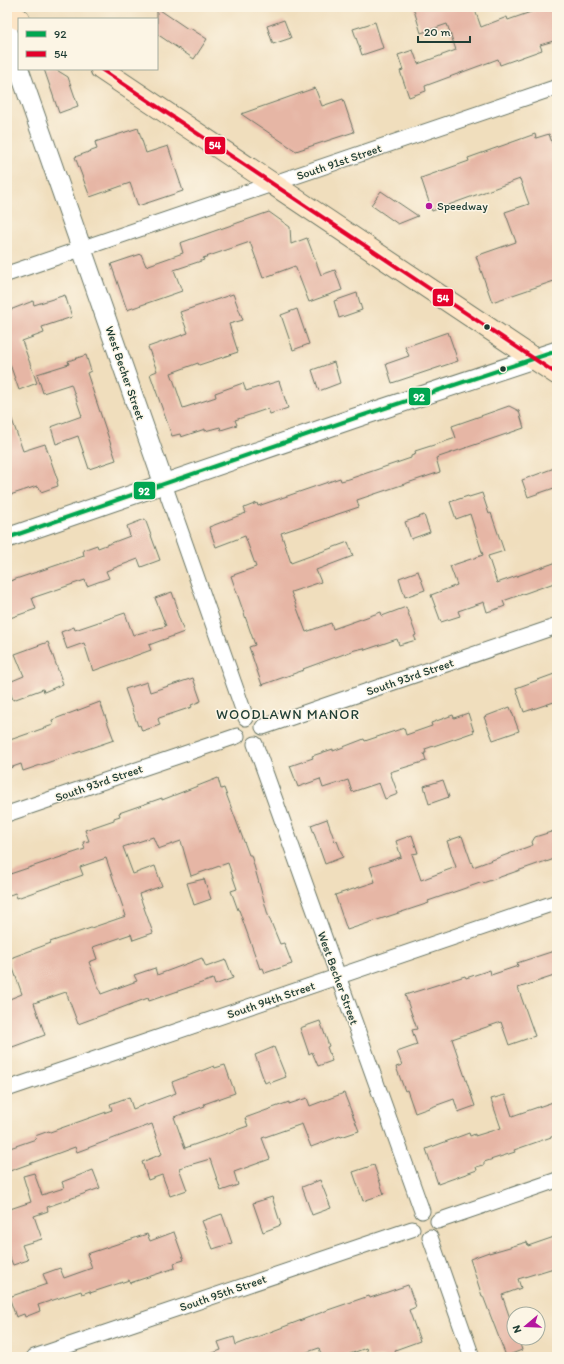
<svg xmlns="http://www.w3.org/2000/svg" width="564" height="1364" font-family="Itim,sans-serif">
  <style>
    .building { fill: #e6b6a5 }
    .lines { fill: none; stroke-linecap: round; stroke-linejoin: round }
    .minor-casing { stroke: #687564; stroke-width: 17 }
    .tertiary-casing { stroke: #687564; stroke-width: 21 }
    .secondary-casing { stroke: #687564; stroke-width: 23 }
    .minor { stroke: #fff; stroke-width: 15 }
    .tertiary { stroke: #fff; stroke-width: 19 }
    .secondary { stroke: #fde5c5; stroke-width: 21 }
    .bus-1-casing { stroke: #fcf5e5; stroke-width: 7 }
    .bus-2-casing { stroke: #fcf5e5; stroke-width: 7 }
    .bus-1 { stroke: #00a651; stroke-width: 4 }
    .bus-2 { stroke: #e4002b; stroke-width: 4 }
    .poi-dot { fill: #b5179e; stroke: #fcf5e5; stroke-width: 1.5 }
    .bus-dot { fill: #1f3d34; stroke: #fcf5e5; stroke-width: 1.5 }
    .labels { text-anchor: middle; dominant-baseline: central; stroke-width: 3; stroke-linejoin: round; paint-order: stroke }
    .street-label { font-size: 12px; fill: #1f3d34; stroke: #fcf5e5 }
    .poi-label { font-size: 12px; fill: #1f3d34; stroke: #fcf5e5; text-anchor: start }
    .quarter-label { font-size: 14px; letter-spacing: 1px; fill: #1f3d34; stroke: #fcf5e5 }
    .line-badge { stroke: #fcf5e5; stroke-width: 1.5 }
    .badge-label { font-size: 11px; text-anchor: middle; font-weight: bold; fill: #fff }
  </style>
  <rect width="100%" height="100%" fill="#fcf5e5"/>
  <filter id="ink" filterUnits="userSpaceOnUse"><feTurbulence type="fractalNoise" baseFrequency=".025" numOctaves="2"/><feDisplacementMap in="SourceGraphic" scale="8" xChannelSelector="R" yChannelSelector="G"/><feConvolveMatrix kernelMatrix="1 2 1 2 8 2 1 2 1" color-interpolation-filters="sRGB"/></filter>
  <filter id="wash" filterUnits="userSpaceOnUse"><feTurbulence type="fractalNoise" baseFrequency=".012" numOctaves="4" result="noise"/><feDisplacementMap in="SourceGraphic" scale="16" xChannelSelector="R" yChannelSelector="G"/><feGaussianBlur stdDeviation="0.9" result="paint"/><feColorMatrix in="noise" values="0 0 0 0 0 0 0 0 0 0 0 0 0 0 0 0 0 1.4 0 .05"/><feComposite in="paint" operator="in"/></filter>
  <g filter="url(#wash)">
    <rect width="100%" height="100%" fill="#f0debd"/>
    <g id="blocks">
      <g class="building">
        <polygon points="413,7 474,7 481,27 507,17 508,20 545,7 557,7 557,40 540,45 542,50 500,65 498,59 425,86 426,91 409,97 400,71 403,70 398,55 413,50 418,64 456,50 447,24 421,33"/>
        <polygon points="157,8 188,29 190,28 207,39 194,59 157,34"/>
        <polygon points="284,20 291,38 273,44 267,26"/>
        <polygon points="375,22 383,48 362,55 353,29"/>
        <polygon points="44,69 55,69 68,77 78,106 59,113"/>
        <polygon points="315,88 322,106 343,99 354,132 296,151 241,114"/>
        <polygon points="138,128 146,153 168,146 183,191 138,206 130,183 90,197 75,157 97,149 95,142"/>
        <polygon points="535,134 536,138 549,134 557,157 557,280 492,302 476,256 516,242 505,212 529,204 520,179 432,211 421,178 469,161 468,158"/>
        <polygon points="381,191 418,216 398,224 371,205"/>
        <polygon points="269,212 290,227 291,244 307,238 321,275 335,270 342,290 309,302 295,266 263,278 250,242 203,258 204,260 174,270 182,291 127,310 111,264 141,254 146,266 183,253 180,243"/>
        <polygon points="357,293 362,310 339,318 334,301"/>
        <polygon points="233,294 243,320 229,324 238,352 199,365 198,363 171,373 183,408 216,397 215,393 243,383 246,391 279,381 288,408 270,414 268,409 267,410 267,409 235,420 237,425 221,430 220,427 205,431 205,429 181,437 180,434 172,436 150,374 157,371 148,347 188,333 180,312"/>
        <polygon points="65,295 72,317 42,327 44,333 22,341 37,383 19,390 7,356 7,306 8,306 10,310 33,301 34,305"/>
        <polygon points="297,309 309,344 293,350 281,315"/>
        <polygon points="448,332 458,361 392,383 386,364 409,356 405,347"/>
        <polygon points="86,355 91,371 87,373 116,460 89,469 78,436 56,444 51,427 82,416 71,384 43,393 37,374 69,364 68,361"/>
        <polygon points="334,362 340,383 319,391 312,370"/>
        <polygon points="509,406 519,411 524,428 436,458 440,472 357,500 359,507 281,533 291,563 348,542 353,556 316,570 321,582 291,592 306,632 331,623 333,629 381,612 382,616 406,607 416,635 414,636 416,640 399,645 397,639 365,650 364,648 355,650 303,669 304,670 262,685 249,647 255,645 231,576 256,567 245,536 216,547 209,527 246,513 244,508 257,503 258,506 340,478 341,481 349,479 411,458 411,456 416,454 415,451 456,438 452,426"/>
        <polygon points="7,411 9,411 23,451 45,444 58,481 57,482 58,486 41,492 39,487 38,488 37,486 7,496"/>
        <polygon points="557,467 557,487 528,497 522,480"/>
        <polygon points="482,493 489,514 491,513 504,551 488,556 497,583 557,562 557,582 503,601 505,606 500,608 487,612 484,602 458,611 460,616 441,622 431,595 457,585 450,566 483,555 470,514 456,519 450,502 468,496 469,497"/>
        <polygon points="424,515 430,532 411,539 405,522"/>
        <polygon points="145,519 160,560 141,567 138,559 106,571 109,578 87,586 85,580 32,598 36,609 7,619 7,582 84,556 83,550 97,545 98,548 130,536 127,526"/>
        <polygon points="418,571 425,590 405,597 399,578"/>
        <polygon points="172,592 178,609 176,610 184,632 149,645 151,650 93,671 84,643 67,649 61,632 74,627 75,630 125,613 133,635 166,626 155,598"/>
        <polygon points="48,642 63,684 44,692 43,689 13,700 7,683 24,676 15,654"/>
        <polygon points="557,673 557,701 524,712 516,688"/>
        <polygon points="193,678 201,701 191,705 192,707 159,718 158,719 160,725 142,731 140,725 138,726 125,689 147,682 150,692"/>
        <polygon points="100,702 114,740 23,771 21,764 7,769 7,741 53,725 52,720"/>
        <polygon points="510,707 519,731 493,740 484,717"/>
        <polygon points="468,713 474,732 425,749 426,753 424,753 426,761 390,772 398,794 385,799 379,783 352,792 348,780 323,788 320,779 298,787 290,766 313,758 312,756 333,749 333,751 364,739 365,741 404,728 406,735 432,726 431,723 453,715 454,718"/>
        <polygon points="218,778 221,789 224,788 249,855 251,855 268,915 280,944 284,943 292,964 265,973 263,968 260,969 239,910 238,910 231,891 237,889 228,863 191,876 181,841 158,849 153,837 123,847 133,874 155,866 162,886 139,894 153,933 133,940 131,934 93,947 97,959 89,962 101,994 137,981 134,975 155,968 157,975 202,958 206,967 226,960 233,978 215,985 213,979 149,1001 148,998 78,1024 66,992 34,1003 45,1035 7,1049 7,1000 22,994 10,960 13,958 13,957 51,943 50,942 126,916 106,858 80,867 83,875 17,898 15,893 7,896 7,875 85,849 83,842 89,841 85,830 114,820 114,818 120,816 119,813 162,798 162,800"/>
        <polygon points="443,780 449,797 429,804 424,786"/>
        <polygon points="327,819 335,842 337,841 343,857 325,864 311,825"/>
        <polygon points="554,831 557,842 557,858 546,862 546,861 483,883 483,882 428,901 429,903 347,930 335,895 375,882 370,867 401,857 396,841 412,835 418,853 412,854 421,880 456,867 447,841 462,836 473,867 533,845 532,842 535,837"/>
        <polygon points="204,879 211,899 194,905 187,883"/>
        <polygon points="557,950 557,975 518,988 535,1036 509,1045 501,1022 452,1039 475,1106 458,1112 454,1099 415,1113 407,1090 405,1091 396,1067 402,1065 397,1052 417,1045 412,1030 417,1029 405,995 465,976 466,978 490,970 491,975 518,966 517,963"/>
        <polygon points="320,1021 329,1046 327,1047 332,1061 318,1066 312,1052 309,1054 300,1028"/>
        <polygon points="274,1047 286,1077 270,1083 269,1081 265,1083 255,1055"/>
        <polygon points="225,1065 235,1093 204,1104 205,1106 174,1117 185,1148 248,1126 245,1118 289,1102 289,1104 307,1098 310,1106 344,1093 359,1131 341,1137 340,1136 311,1147 302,1124 262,1138 270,1159 234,1172 238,1185 221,1191 210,1159 179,1168 187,1190 170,1196 162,1175 148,1180 142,1162 162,1154 152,1124 77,1152 75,1147 7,1172 7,1149 36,1139 35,1136 49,1131 50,1132 112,1110 110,1104 129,1097 133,1109 176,1093 172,1082 214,1066 215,1068"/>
        <polygon points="505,1095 512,1116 553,1102 557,1115 557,1135 514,1150 515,1152 484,1162 484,1165 476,1167 477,1170 438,1184 426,1149 469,1133 470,1136 475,1134 475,1136 501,1128 491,1099"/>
        <polygon points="374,1165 384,1194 363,1201 353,1172"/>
        <polygon points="93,1170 100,1188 47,1207 48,1211 34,1216 42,1239 22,1245 28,1260 13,1265 7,1250 7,1210 31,1202 23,1176 34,1173 42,1195 64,1188 62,1182"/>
        <polygon points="320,1180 331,1208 312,1215 302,1187"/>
        <polygon points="272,1197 281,1225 263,1232 253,1203"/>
        <polygon points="222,1214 232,1243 213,1249 202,1221"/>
        <polygon points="174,1232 184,1260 174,1263 175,1268 130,1283 129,1280 90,1293 90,1291 82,1294 81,1291 38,1305 40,1311 25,1317 24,1314 16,1317 9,1297 47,1284 43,1274 60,1268 64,1278 92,1268 87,1254 147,1234 150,1241"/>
        <polygon points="557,1236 557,1267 518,1279 521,1288 502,1295 514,1330 514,1338 518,1338 522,1350 506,1356 483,1296 482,1296 470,1259 489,1252 489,1253 527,1242 528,1246"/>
        <polygon points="408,1285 416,1307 409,1310 420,1341 395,1350 397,1357 369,1357 366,1348 342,1357 322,1357 319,1348 293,1357 208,1357 208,1355 221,1350 218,1342 234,1337 236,1345 328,1310 369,1296 370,1298"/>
      </g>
    </g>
  </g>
  <g filter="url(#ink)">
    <use href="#blocks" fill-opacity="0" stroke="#687564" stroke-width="1"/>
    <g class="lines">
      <g class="minor-casing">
        <g id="minor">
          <polyline points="7,274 557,87"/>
          <polyline points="164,484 246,718"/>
          <polyline points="263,727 557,626"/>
          <polyline points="255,744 422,1211"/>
          <polyline points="7,814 237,736"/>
          <polyline points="7,1089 557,902"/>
          <polyline points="438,1221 557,1180"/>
          <polyline points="430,1237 472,1357"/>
          <polyline points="34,1357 412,1229"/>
        </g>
      </g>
      <g class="tertiary-casing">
        <g id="tertiary">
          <polyline points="7,27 15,58 164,484"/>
          <polyline points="7,538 355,418 557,351"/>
        </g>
      </g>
      <g class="secondary-casing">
        <g id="secondary">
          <polyline points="7,13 19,19"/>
          <polyline points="101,69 557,374"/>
        </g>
      </g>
      <use href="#minor" class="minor"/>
      <use href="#tertiary" class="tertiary"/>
      <use href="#secondary" class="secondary"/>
      <g class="bus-1-casing">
        <polyline id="bus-1" points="7,538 355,418 557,351"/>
      </g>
      <g class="bus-2-casing">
        <polyline id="bus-2" points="101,69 557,374"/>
      </g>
      <use href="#bus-1" class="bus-1"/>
      <use href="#bus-2" class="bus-2"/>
    </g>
  </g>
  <circle class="poi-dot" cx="429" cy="206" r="4"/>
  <g class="bus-dot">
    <circle cx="487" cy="327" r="3.5"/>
    <circle cx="503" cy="369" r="3.5"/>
  </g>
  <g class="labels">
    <g class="street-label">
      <text transform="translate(339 162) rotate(-19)">South 91st Street</text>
      <text transform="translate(125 373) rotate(71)">West Becher Street</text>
      <text transform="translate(410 677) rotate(-19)">South 93rd Street</text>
      <text transform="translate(99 783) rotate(-19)">South 93rd Street</text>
      <text transform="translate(338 978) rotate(70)">West Becher Street</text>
      <text transform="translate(271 1000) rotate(-19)">South 94th Street</text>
      <text transform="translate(223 1293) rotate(-19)">South 95th Street</text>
    </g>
    <g class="poi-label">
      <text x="437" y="206">Speedway</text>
    </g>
    <g class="quarter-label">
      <text x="288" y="714">WOODLAWN MANOR</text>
    </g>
  </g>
  <g class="line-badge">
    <rect x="204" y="136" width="22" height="19" rx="4" fill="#e4002b"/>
    <rect x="432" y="288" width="22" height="19" rx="4" fill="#e4002b"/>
    <rect x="408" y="387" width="23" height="19" rx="4" fill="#00a651"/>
    <rect x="133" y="481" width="23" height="19" rx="4" fill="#00a651"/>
  </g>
  <g class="badge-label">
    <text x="215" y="149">54</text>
    <text x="443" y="302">54</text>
    <text x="419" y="401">92</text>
    <text x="144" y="495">92</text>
  </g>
  <rect width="564" height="1364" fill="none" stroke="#fcf5e5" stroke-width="24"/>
  <rect x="18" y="18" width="140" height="52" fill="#fcf5e5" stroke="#a4ab9e"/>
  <rect x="26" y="31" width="20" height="6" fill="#00a651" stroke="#a4ab9e"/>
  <text x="54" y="38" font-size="12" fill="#1f3d34">92</text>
  <rect x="26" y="51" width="20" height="6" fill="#e4002b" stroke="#a4ab9e"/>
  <text x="54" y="58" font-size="12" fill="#1f3d34">54</text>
  <g transform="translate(526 1326) rotate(251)"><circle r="19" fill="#fcf5e5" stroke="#a4ab9e"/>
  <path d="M0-3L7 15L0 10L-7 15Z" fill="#b5179e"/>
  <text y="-6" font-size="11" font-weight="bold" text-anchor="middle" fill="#1f3d34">N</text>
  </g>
  <path d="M418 36v6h52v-6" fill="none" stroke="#1f3d34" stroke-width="2"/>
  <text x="424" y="36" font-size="12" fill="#1f3d34" stroke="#fcf5e5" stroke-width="3" paint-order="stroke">20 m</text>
</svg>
